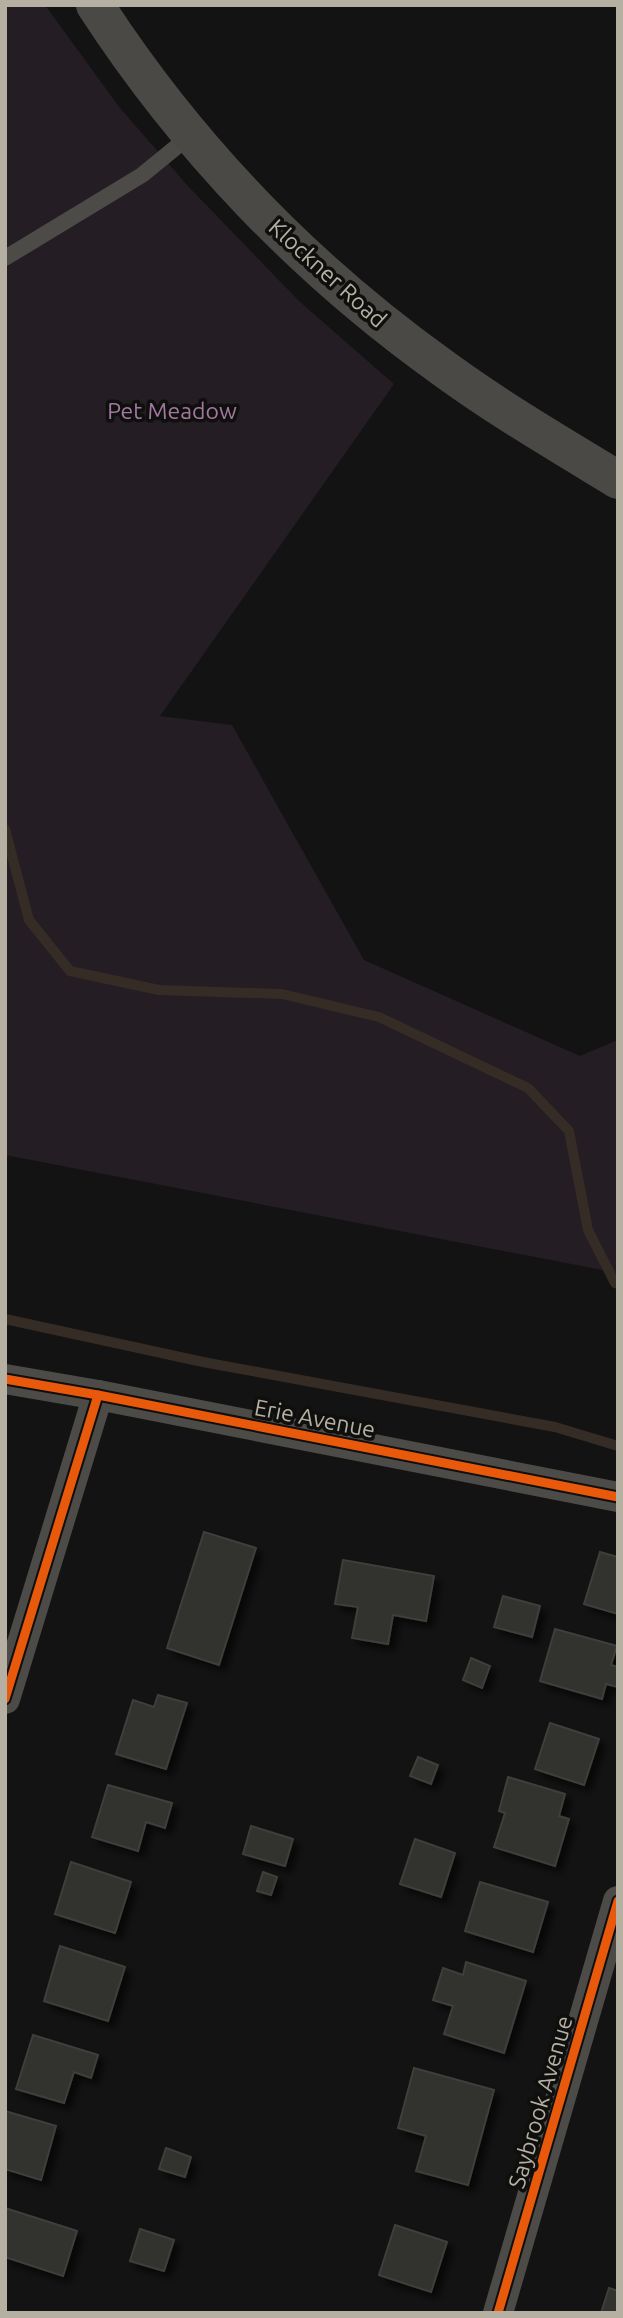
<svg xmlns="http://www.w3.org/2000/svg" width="623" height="2318" font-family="Ubuntu,sans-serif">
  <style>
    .green { fill: #241d23 }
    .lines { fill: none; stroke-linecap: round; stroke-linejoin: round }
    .stream { stroke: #362c26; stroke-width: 10 }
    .building { fill: #31312f; stroke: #403e3b; stroke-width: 2; filter: url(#shadow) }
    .service { stroke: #4c4b47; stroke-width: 16 }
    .minor { stroke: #4c4b47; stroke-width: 30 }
    .secondary { stroke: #4a4946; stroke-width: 38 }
    .cycleway-casing { stroke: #0f0f0d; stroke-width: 13 }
    .cycleway { stroke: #e8590c; stroke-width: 9 }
    .labels { text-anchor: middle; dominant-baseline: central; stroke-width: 7; stroke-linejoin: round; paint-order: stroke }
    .street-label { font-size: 23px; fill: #b6b0a3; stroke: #0f0f0d }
    .park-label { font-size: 23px; fill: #a278a0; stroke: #0f0f0d }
  </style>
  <defs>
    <filter id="shadow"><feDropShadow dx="6" dy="6" stdDeviation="3.5" flood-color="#0009"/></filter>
  </defs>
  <rect width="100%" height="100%" fill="#131313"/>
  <polygon class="green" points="5,5 45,5 120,108 187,185 299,301 394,384 160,716 232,725 364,960 580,1056 618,1040 618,1273 5,1155"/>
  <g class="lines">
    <g class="stream">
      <polyline points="5,829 29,920 70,971 159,990 282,994 379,1017 528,1088 569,1131 588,1230 615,1283 618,1284"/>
      <polyline points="5,1319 203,1362 555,1427 618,1446"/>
    </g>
  </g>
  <g class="building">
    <polygon points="204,1532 256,1548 219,1665 167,1648"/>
    <polygon points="600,1552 618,1557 618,1614 584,1604"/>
    <polygon points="343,1560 434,1576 426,1621 393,1615 388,1644 352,1638 358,1607 335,1604"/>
    <polygon points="503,1596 540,1606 532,1637 494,1627"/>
    <polygon points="555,1629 617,1646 611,1665 618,1667 618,1687 606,1684 602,1699 540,1681"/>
    <polygon points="471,1658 490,1666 482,1688 463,1680"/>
    <polygon points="158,1695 187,1703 166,1769 116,1754 133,1700 154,1707"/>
    <polygon points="550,1723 599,1739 584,1785 535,1769"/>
    <polygon points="418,1757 438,1765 431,1784 410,1776"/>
    <polygon points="508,1777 565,1794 559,1816 569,1819 555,1866 494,1847 505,1813 499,1811"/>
    <polygon points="108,1785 172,1803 165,1828 146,1822 138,1851 92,1837"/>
    <polygon points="251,1826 293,1839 285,1866 243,1854"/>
    <polygon points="415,1839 455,1853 441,1897 400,1884"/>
    <polygon points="71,1862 131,1882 115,1933 55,1914"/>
    <polygon points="263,1872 277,1877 271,1895 257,1891"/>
    <polygon points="480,1882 548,1902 533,1952 465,1931"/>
    <polygon points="60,1946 125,1967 108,2021 44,2001"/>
    <polygon points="466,1962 526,1981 504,2053 444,2034 453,2006 433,2000 443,1968 463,1975"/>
    <polygon points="33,2035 98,2055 91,2078 74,2072 64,2103 16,2089"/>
    <polygon points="414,2068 494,2090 468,2185 416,2171 426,2136 398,2128"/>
    <polygon points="5,2111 56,2126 41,2180 5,2169"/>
    <polygon points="166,2148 191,2157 185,2177 159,2169"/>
    <polygon points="5,2208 77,2231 63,2276 5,2257"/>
    <polygon points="395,2225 447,2242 431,2292 379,2275"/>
    <polygon points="140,2229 174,2240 164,2271 130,2261"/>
    <polygon points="609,2288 618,2291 618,2313 601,2313"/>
  </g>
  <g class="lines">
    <polyline class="service" points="5,258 142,175 191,135"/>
    <g class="minor">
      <polyline points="5,1379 98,1395 618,1497"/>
      <polyline points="5,1699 98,1395"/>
      <polyline points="498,2313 618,1901"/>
    </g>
    <path class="secondary" d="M95,5C187,147 306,270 443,368C499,409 559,444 618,480"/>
    <g class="cycleway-casing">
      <g id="cycleway">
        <polyline points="5,1379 98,1395 618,1497"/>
        <polyline points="5,1699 98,1395"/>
        <polyline points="498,2313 618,1901"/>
      </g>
    </g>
    <use href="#cycleway" class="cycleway"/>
  </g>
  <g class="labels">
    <g class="street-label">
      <text transform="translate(328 273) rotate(42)">Klockner Road</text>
      <text transform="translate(315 1418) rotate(11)">Erie Avenue</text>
      <text transform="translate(540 2102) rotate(-74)">Saybrook Avenue</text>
    </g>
    <g class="park-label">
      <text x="172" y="410">Pet Meadow</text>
    </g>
  </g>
  <rect width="623" height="2318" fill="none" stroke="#b6b0a3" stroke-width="14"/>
</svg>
